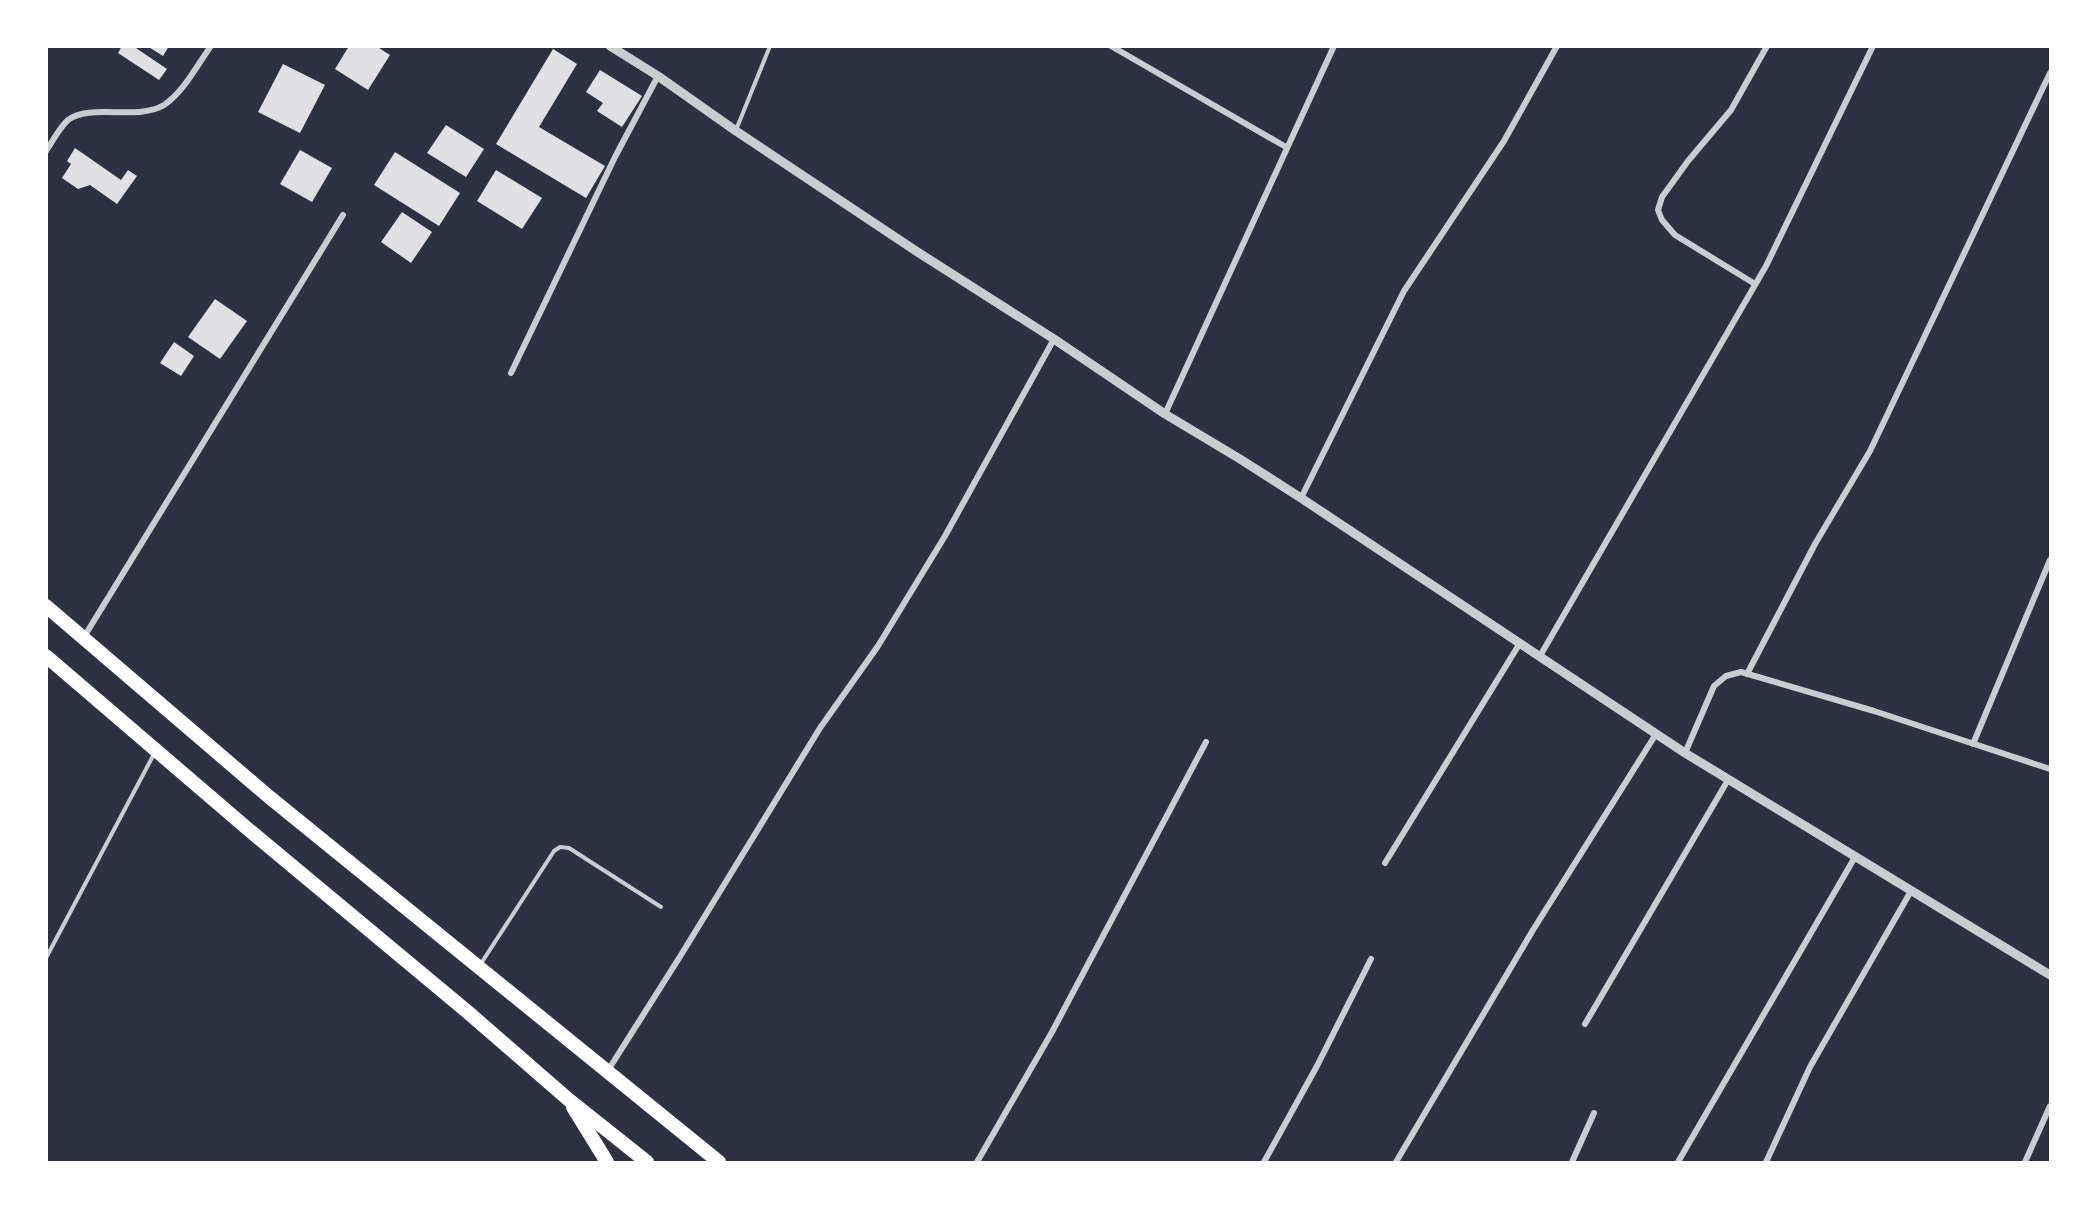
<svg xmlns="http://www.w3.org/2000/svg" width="2097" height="1209" font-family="'PT Sans',sans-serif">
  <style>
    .building { fill: #e0e0e3 }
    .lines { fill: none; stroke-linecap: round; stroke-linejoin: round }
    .service { stroke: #caccd0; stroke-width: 4 }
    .minor { stroke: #caccd0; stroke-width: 6 }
    .tertiary { stroke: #caccd0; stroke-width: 9 }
    .trunk { stroke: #fff; stroke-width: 14 }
  </style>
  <rect width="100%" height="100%" fill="#2d3142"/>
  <g class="building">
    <polygon points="122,46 133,46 167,69 159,80 118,53"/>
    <polygon points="147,46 169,46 163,56"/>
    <polygon points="349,46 376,46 390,55 368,90 335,69"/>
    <polygon points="553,49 577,64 539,127 605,166 586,198 496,144"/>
    <polygon points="283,64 325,85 300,133 258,112"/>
    <polygon points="600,70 642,96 622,127 597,111 603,103 586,92"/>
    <polygon points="446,125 484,149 466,177 427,153"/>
    <polygon points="75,148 121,180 128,170 137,176 117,204 90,185 78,189 62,178 71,164 67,161"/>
    <polygon points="300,150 332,168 312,202 280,184"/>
    <polygon points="395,152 460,193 439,226 374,185"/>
    <polygon points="496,170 542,198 522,229 477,201"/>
    <polygon points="402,212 432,232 411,263 381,242"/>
    <polygon points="215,299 247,321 220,359 188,337"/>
    <polygon points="174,342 194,356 181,376 160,363"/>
  </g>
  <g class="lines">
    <g class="service">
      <polyline points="736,130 770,46"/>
      <polyline points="46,958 154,754"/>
      <polyline points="480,965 554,851 560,847 569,848 661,907"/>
    </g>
    <g class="minor">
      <polyline points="1111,46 1286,147"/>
      <path d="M46,151C53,141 59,128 68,120C90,103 138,121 164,105C184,92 197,65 211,46"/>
      <polyline points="1755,284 1675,235 1662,220 1658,210 1662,197 1688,161 1731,110 1767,46"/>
      <polyline points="511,373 615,157 658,76"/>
      <polyline points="1165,414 1334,46"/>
      <polyline points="1301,498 1404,291 1504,141 1557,46"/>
      <polyline points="84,637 343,215"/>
      <polyline points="1540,656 1766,266 1873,46"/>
      <polyline points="1747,674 1815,544 1870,451 2050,73"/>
      <polyline points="1973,744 2050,560"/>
      <polyline points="1685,753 1714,686 1726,676 1741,672 1874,711 2050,769"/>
      <polyline points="1385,863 1520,643"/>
      <polyline points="1585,1024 1728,780"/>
      <polyline points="607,1072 681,955 820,728 878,646 945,536 1054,339"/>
      <polyline points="977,1162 1052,1032 1206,742"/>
      <polyline points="1264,1162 1317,1066 1371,959"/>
      <polyline points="1396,1162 1533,930 1656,734"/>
      <polyline points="1572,1162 1594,1113"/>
      <polyline points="1678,1162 1855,857"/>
      <polyline points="1766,1162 1810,1067 1911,891"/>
      <polyline points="2025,1162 2050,1106"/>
    </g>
    <polyline class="tertiary" points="610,46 658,76 736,131 916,251 1054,339 1165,414 1240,459 1301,498 1685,753 2050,975"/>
    <g class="trunk">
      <polyline points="46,606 268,796 719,1162"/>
      <polyline points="46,656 249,830 470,1014 569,1100 647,1162"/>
      <polyline points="573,1107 607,1162"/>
    </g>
  </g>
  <rect width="2097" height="1209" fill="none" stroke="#ffffff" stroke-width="96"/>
</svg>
